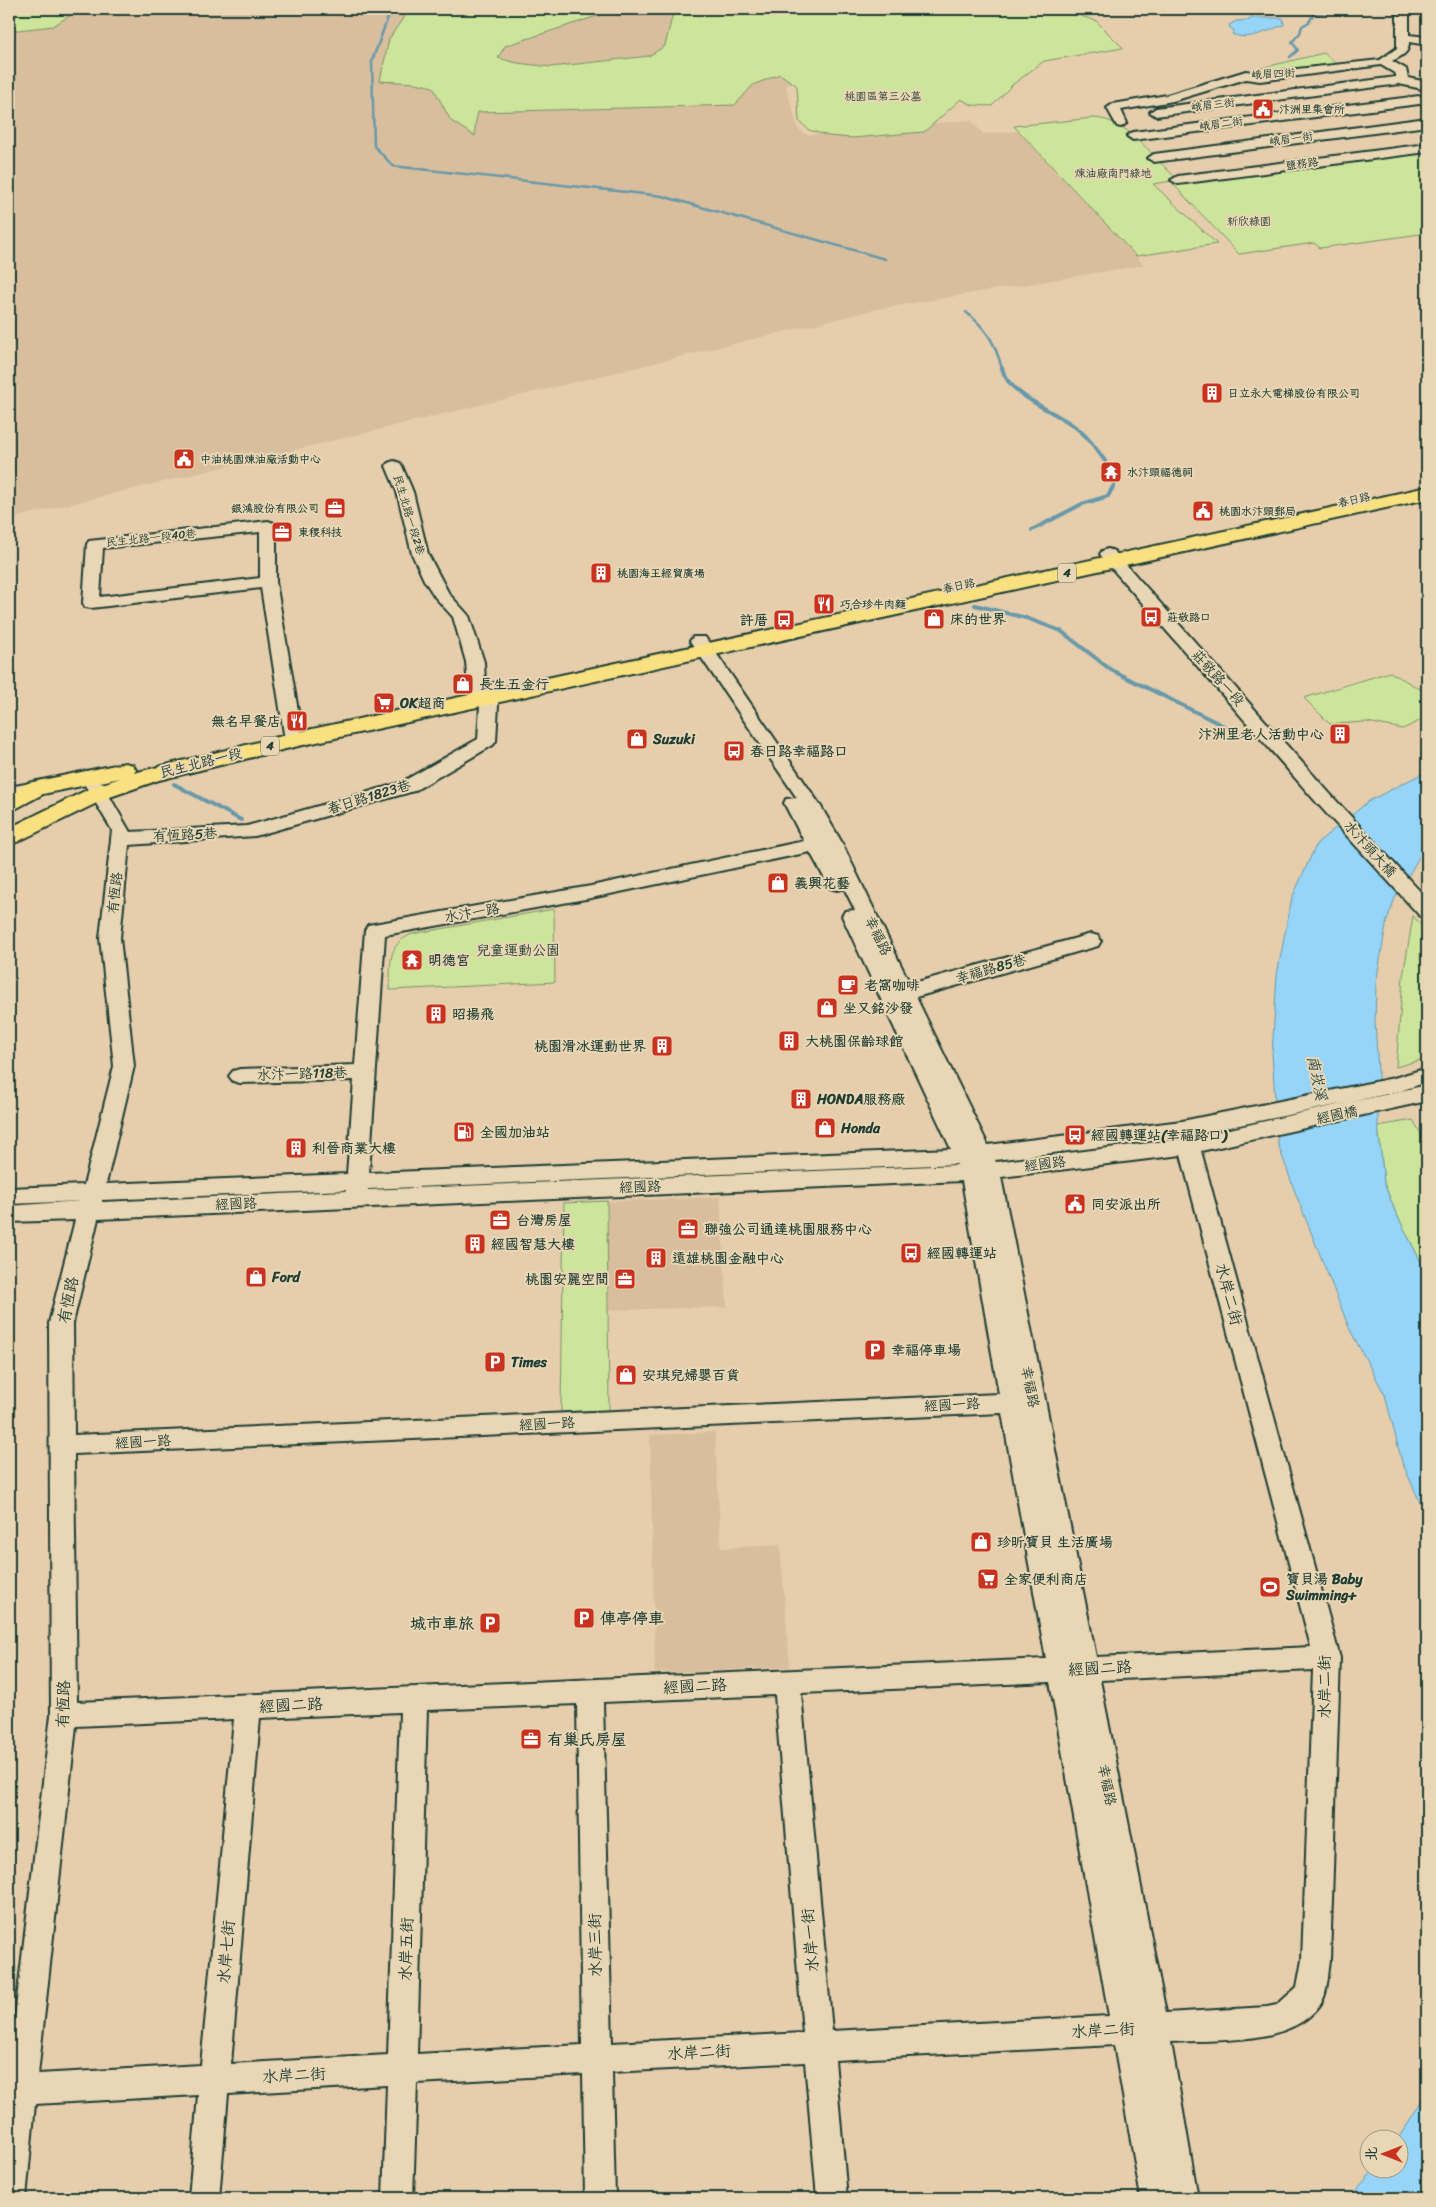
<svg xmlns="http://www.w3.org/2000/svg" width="1436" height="2207" font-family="Sriracha,'LXGW WenKai TC',sans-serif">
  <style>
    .built { fill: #d8be9d }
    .green { fill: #cde59b; stroke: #769168 }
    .water { fill: #97d5f8; stroke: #6798aa }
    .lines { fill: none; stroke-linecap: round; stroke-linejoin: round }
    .stream-far1 { stroke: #6798aa; stroke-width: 2.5 }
    .stream { stroke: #6798aa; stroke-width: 4 }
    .minor-casing { stroke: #1f3d34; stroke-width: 4 }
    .major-casing { stroke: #1f3d34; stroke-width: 4 }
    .minor { fill: #e9d6b4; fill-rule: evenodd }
    .major { fill: #f9e181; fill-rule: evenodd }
    .labels { text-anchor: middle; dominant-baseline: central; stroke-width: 4; stroke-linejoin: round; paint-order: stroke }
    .far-street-label { font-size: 11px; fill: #1f3d34; stroke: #e9d6b4 }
    .far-park-label { font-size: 11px; fill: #284539; stroke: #e9d6b4 }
    .far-poi-label { font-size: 11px; font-weight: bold; fill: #1f3d34; stroke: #e9d6b4; text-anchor: start }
    .shield { fill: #e9d6b4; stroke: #5c6b5a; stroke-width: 1 }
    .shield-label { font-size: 12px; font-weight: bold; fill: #1f3d34 }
    .poi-label { font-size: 14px; font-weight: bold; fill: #1f3d34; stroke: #e9d6b4; text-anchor: start }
    .street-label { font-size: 14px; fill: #1f3d34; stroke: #e9d6b4 }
    .park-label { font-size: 14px; fill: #284539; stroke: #e9d6b4 }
    .water-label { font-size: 15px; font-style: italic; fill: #2b4c48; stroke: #e9d6b4 }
    .near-street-label { font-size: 16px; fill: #1f3d34; stroke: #e9d6b4 }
    .near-poi-label { font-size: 16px; font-weight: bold; fill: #1f3d34; stroke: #e9d6b4; text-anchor: start }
  </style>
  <rect width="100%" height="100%" fill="#e6ceac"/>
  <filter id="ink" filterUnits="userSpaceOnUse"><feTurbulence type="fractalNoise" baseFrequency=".02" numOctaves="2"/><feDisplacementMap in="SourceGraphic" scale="10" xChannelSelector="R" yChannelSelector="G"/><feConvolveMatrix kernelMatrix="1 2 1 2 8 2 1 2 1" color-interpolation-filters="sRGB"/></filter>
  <g filter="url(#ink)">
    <g class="built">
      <polygon points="9,9 868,9 875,32 786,86 798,129 807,135 971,120 983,134 1018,131 1144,265 878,309 9,519"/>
      <polygon points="720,1197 727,1307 608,1310 607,1201"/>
      <polygon points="715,1432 721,1548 780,1545 790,1667 655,1673 650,1435"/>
    </g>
    <g class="green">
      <polygon points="9,9 80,9 53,26 9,31"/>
      <polygon points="409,9 607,9 600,15 505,46 498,58 517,63 551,67 649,56 665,46 674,9 1060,9 1096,21 1123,48 1044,61 1012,85 992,106 972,105 961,99 924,132 852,138 829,136 809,130 799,121 797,86 780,74 753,85 735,105 478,112 475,125 475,136 451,121 433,87 416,83 380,81 389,39"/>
      <polygon points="1324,53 1337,65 1257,77 1249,71"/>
      <path d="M1094,118C1130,120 1153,158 1178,180L1153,184L1217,244L1136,256L1014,126Z"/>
      <polygon points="1427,151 1427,233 1320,248 1314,243 1239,254 1173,184"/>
      <polygon points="1390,672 1427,693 1427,717 1403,729 1367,722 1330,724 1304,698"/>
      <path d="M554,909L555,982L390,990C391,965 386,945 412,934Z"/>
      <polygon points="1413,916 1427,932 1427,1058 1396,1067 1403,977"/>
      <polygon points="1413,1120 1427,1144 1427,1274 1395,1211 1384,1183 1378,1126"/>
      <polygon points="607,1201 609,1410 561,1412 564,1203"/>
    </g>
    <g class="water">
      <path d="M1250,18H1283L1284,25C1267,30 1250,42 1232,34L1234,30L1230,28L1229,25L1236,21L1250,20Z"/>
      <polygon points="1427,771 1427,844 1395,898 1387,920 1376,983 1375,1022 1378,1071 1378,1126 1384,1183 1395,1211 1427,1274 1427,1518 1402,1462 1385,1395 1350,1330 1295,1192 1278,1144 1272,1054 1277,975 1284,938 1292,898 1317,843 1369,801"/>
      <polygon points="1427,2092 1427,2198 1349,2198 1374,2170 1398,2170 1398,2139"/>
    </g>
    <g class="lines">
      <g class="stream-far1">
        <polyline points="391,9 372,61 374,146 393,166 662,196 885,259"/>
        <polyline points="1290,57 1298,50 1292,42 1300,33 1302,26 1309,22 1314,14 1346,9"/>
        <path d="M966,312C987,329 995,342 1002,369"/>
      </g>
      <g class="stream">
        <path d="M1002,368C1008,395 1050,409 1071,424C1086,434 1095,447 1105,461"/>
        <polyline points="1032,530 1082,504 1108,496 1114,485"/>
        <polyline points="975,605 1026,618 1061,631 1111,670 1242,735"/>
        <polyline points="174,784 241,820"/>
      </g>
      <g class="minor-casing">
        <g id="minor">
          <path d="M1397,9H1409V35L1427,37V45L1409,42C1409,54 1401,56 1392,61L1406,69L1408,78L1427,82V90L1399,84L1156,116L1150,112L1156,108L1396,77V74L1381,65L1260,81L1246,79L1173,101L1121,110L1127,123L1121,127L1117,126L1107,108L1113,104L1167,95L1246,71L1260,73L1380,60L1397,48Z"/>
          <polygon points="1427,95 1427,103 1133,140 1127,136 1133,132"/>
          <polygon points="1427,118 1427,126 1154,162 1148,158 1154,154"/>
          <polygon points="1427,144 1427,152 1178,184 1171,180 1178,176"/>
          <path d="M394,461L400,463L402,466L413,492L428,554L449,594L469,616L484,662L485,683H496L499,687L496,741L493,745L414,791L255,836L129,845L120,938L134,1066L106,1184L347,1174L354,1080L240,1083L233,1081L229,1076L233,1071L240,1069L355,1065L365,930L368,925L591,886L804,841L784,803L786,799L797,798L690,641L693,637H705L820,805L841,841L910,984L1091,934L1098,936L1101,941L1098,946L916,997L988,1145L1182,1121L1394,1078L1427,1068V1082L1394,1093L1182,1137L995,1160L996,1162L1189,1138L1427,1085V1101L1201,1151L1340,1658L1330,1960C1328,1973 1328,1994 1320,2005C1290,2046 1217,2039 1171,2042L1198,2198H1141L1114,2045L835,2060L847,2198H817L805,2062L612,2072L615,2198H585L583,2074L417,2083L413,2198H383L387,2085L228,2094L219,2198H189L198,2095L35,2104L26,2198H9V2067L51,1715L49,1323L75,1220L9,1222V1206L80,1201L9,1204V1188L84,1185L114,1066L100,938L112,830L80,777L82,773L89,771L96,773L130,832L247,826L400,783L478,739L480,705L472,704L469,700L466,662L453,617L435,597L424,580L412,554L397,492L386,466L388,463ZM810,852L830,888L837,890L844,888L855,910L845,911L842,916L951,1149L369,1173L385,935L591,898ZM1181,1155L1311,1647L1096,1657L1001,1177ZM957,1164V1165L368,1190V1189ZM962,1181L999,1394L74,1435L73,1323L98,1219ZM346,1190V1191L102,1202V1200ZM1002,1413L1046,1659L77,1702L74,1454ZM1313,1670L1302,1960L1297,1987L1277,2005L1267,2007L1166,2013L1100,1680ZM1050,1682L1109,2016L832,2031L801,1693ZM775,1695L803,2033L612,2043L603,1702ZM577,1704L582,2045L417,2054L427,1710ZM400,1712L388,2055L231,2064L260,1718ZM234,1719L201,2065L38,2074L76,1726Z"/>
          <path d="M268,521L274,523L276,526V582L303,740L300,744L294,746L288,744L285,740L261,588L91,608L85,607L83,603L87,544L89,541ZM260,532V578L100,597L103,548Z"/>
          <polygon points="1108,549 1114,551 1331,795 1427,899 1427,917 1420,916 1317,803 1102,557 1100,554 1102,551"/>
          <polygon points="36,782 43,784 45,788 43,792 9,799 9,787"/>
        </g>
      </g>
      <g class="major-casing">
        <polygon id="major" points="1427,487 1427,499 294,747 159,780 107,798 17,842 9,844 9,828 91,788 120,778 43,794 17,808 9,810 9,794 28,783 125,763 133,765 136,770 134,773 294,733"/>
      </g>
      <use href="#minor" class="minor"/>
      <use href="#major" class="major"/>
    </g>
  </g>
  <defs>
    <g id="civic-square" transform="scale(1.125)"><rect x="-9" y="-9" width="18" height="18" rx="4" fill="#c8321e" stroke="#e9d6b4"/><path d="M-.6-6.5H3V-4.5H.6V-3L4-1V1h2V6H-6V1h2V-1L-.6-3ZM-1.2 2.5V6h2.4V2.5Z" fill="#fff"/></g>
    <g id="building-square" transform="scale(1.125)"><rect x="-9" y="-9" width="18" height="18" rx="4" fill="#c8321e" stroke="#e9d6b4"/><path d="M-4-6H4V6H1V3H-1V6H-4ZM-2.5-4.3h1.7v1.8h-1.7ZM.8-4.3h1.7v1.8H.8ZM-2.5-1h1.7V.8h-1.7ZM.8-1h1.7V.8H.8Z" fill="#fff"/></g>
    <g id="temple-square" transform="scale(1.125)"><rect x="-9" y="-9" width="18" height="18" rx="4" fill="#c8321e" stroke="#e9d6b4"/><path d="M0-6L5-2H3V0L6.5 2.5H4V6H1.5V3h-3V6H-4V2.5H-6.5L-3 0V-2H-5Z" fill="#fff"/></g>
    <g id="office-square" transform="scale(1.125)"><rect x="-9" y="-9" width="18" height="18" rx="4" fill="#c8321e" stroke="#e9d6b4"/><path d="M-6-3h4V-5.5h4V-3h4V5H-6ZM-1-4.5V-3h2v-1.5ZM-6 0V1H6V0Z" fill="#fff"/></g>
    <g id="restaurant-square" transform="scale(1.125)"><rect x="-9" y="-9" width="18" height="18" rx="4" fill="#c8321e" stroke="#e9d6b4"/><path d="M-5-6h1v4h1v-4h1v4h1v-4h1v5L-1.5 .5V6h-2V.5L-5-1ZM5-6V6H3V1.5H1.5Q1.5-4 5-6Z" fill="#fff"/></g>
    <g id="bus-square" transform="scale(1.125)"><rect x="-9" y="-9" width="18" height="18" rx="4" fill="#c8321e" stroke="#e9d6b4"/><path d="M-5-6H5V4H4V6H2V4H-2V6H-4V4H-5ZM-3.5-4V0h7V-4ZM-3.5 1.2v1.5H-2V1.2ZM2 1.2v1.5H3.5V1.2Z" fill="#fff"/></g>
    <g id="shop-square" transform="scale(1.125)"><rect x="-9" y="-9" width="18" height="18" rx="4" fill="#c8321e" stroke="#e9d6b4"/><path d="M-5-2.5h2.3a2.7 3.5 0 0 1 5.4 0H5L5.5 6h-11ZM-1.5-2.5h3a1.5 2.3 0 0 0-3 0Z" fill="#fff"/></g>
    <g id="supermarket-square" transform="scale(1.125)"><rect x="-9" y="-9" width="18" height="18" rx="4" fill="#c8321e" stroke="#e9d6b4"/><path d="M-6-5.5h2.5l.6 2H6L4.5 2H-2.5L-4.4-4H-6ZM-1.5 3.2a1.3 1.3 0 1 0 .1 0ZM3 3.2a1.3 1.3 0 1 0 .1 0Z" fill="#fff"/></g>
    <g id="cafe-square" transform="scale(1.125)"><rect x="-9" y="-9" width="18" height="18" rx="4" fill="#c8321e" stroke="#e9d6b4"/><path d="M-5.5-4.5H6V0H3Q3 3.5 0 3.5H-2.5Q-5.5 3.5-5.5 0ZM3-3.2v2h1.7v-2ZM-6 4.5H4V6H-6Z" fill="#fff"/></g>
    <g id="fuel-square" transform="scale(1.125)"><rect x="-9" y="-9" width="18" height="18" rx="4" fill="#c8321e" stroke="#e9d6b4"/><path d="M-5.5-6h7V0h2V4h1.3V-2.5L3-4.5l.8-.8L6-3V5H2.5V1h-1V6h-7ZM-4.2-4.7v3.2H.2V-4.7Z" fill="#fff"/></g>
    <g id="parking-square" transform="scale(1.125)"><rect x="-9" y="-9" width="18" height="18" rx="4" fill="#c8321e" stroke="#e9d6b4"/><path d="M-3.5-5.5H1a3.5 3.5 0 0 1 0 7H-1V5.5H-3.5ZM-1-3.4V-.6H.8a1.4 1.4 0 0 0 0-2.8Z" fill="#fff"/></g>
    <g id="stadium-square" transform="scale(1.125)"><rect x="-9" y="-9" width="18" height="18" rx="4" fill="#c8321e" stroke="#e9d6b4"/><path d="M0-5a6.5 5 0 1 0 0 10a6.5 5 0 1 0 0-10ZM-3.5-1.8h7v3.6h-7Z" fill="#fff"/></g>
  </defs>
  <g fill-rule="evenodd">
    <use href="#civic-square" x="1263" y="109"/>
    <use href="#building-square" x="1212" y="393"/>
    <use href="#civic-square" x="184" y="459"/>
    <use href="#temple-square" x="1111" y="472"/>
    <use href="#office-square" x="335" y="508"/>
    <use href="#civic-square" x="1203" y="511"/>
    <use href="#office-square" x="282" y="532"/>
    <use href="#building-square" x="601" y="573"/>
    <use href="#restaurant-square" x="824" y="604"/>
    <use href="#bus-square" x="1151" y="617"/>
    <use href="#shop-square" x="934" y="619"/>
    <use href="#bus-square" x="784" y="620"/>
    <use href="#shop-square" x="463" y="684"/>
    <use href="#supermarket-square" x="384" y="703"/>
    <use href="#restaurant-square" x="297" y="721"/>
    <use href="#building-square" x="1340" y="734"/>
    <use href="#shop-square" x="637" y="739"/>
    <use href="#bus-square" x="734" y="751"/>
    <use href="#shop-square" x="778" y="883"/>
    <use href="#temple-square" x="412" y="960"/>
    <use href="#cafe-square" x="848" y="985"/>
    <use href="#shop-square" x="827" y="1008"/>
    <use href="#building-square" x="436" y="1014"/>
    <use href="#building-square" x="789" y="1041"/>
    <use href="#building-square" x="662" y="1046"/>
    <use href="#building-square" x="801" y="1099"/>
    <use href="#shop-square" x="825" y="1128"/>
    <use href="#fuel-square" x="464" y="1132"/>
    <use href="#bus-square" x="1075" y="1135"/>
    <use href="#building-square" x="296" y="1148"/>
    <use href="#civic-square" x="1075" y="1204"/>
    <use href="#office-square" x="500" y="1220"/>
    <use href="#office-square" x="688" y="1229"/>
    <use href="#building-square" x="475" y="1244"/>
    <use href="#bus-square" x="911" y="1253"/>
    <use href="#building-square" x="656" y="1258"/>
    <use href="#shop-square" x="256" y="1277"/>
    <use href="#office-square" x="625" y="1279"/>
    <use href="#parking-square" x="875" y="1350"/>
    <use href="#parking-square" x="495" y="1362"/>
    <use href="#shop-square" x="626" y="1375"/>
    <use href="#shop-square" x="981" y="1542"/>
    <use href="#supermarket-square" x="988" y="1579"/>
    <use href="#stadium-square" x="1270" y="1587"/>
    <use href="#parking-square" x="584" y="1618"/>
    <use href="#parking-square" x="490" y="1623"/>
    <use href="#office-square" x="531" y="1739"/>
  </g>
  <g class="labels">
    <g class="far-street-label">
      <text transform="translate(1273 74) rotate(-3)">峨眉四街</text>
      <text transform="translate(1213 105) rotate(-7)">峨眉三街</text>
      <text transform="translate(1221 124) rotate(-8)">峨眉二街</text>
      <text transform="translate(1291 139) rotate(-8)">峨眉一街</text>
      <text transform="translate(1302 164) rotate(-8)">鹽務路</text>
      <text transform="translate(1354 500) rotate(-13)">春日路</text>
      <text transform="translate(409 515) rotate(73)">民生北路一段2巷</text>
      <text transform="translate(151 538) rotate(-6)">民生北路一段40巷</text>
      <text transform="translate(959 586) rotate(-12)">春日路</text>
    </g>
    <g class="far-park-label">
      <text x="883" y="96">桃園區第三公墓</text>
      <text x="1113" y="173">煉油廠南門綠地</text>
      <text x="1249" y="221">新欣綠園</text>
    </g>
    <g class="far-poi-label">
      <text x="1279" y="109">汴洲里集會所</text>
      <text x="1228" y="393">日立永大電梯股份有限公司</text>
      <text x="200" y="459">中油桃園煉油廠活動中心</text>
      <text x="1127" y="472">水汴頭福德祠</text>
      <text x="319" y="508" text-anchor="end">銀鴻股份有限公司</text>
      <text x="1219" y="511">桃園水汴頭郵局</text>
      <text x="298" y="532">東稷科技</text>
      <text x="617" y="573">桃園海王經貿廣場</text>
      <text x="840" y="604">巧合珍牛肉麵</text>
      <text x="1167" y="617">莊敬路口</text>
    </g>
    <g class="shield">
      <rect x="1058" y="563.5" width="18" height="19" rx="4"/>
      <rect x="261" y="736.5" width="18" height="19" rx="4"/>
    </g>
    <g class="shield-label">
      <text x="1067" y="573">4</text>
      <text x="270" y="746">4</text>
    </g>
    <g class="poi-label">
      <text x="950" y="619">床的世界</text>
      <text x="768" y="620" text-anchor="end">許厝</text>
      <text x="479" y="684">長生五金行</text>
      <text x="400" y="703">OK超商</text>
      <text x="281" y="721" text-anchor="end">無名早餐店</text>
      <text x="1324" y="734" text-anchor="end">汴洲里老人活動中心</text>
      <text x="653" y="739">Suzuki</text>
      <text x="750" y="751">春日路幸福路口</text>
      <text x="794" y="883">義興花藝</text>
      <text x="428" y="960">明德宮</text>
      <text x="864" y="985">老窩咖啡</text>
      <text x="843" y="1008">坐又銘沙發</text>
      <text x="452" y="1014">昭揚飛</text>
      <text x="805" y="1041">大桃園保齡球館</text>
      <text x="646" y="1046" text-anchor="end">桃園滑冰運動世界</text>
      <text x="817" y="1099">HONDA服務廠</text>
      <text x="841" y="1128">Honda</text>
      <text x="480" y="1132">全國加油站</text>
      <text x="1091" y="1135">經國轉運站(幸福路口)</text>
      <text x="312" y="1148">利晉商業大樓</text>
      <text x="1091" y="1204">同安派出所</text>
      <text x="516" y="1220">台灣房屋</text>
      <text x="704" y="1229">聯強公司通達桃園服務中心</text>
      <text x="491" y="1244">經國智慧大樓</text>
      <text x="927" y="1253">經國轉運站</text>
      <text x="672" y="1258">遠雄桃園金融中心</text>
      <text x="272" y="1277">Ford</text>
      <text x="609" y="1279" text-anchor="end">桃園安麗空間</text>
      <text x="891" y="1350">幸福停車場</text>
      <text x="511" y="1362">Times</text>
      <text x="642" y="1375">安琪兒婦嬰百貨</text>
      <text x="997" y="1542">珍昕寶貝 生活廣場</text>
      <text x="1004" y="1579">全家便利商店</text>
      <text x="1286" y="1579">寶貝湯 Baby<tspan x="1286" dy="16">Swimming+</tspan></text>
    </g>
    <g class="street-label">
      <text transform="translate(1218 678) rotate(48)">莊敬路一段</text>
      <text transform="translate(201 763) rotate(-14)">民生北路一段</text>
      <text transform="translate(369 797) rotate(-17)">春日路1823巷</text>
      <text transform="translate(185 835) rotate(-3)">有恆路5巷</text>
      <text transform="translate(1370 849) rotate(48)">水汴頭大橋</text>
      <text transform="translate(115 893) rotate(-83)">有恆路</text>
      <text transform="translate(472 913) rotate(-10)">水汴一路</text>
      <text transform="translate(878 936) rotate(64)">幸福路</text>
      <text transform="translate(991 969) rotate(-16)">幸福路85巷</text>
      <text transform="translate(302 1074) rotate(-2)">水汴一路118巷</text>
      <text transform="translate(1337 1115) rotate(-12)">經國橋</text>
      <text transform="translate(1045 1164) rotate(-7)">經國路</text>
      <text transform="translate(640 1187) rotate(-2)">經國路</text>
      <text transform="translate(236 1204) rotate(-3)">經國路</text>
      <text transform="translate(1030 1387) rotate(79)">幸福路</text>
      <text transform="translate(952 1405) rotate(-3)">經國一路</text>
      <text transform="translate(547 1424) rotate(-3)">經國一路</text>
      <text transform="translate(143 1442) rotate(-3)">經國一路</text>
      <text transform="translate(1107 1785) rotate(79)">幸福路</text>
    </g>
    <g class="park-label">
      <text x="518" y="950">兒童運動公園</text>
    </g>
    <g class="water-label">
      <text transform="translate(1317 1078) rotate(78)">南崁溪</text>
    </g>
    <g class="near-street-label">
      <text transform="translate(1229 1294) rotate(75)">水岸二街</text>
      <text transform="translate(68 1300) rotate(-79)">有恆路</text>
      <text transform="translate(1100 1668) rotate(-3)">經國二路</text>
      <text transform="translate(695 1686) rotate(-3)">經國二路</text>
      <text transform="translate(1324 1687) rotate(-90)">水岸二街</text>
      <text transform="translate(63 1704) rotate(-88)">有恆路</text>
      <text transform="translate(291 1705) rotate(-3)">經國二路</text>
      <text transform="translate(810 1940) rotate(-95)">水岸一街</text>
      <text transform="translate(595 1945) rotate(-91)">水岸三街</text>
      <text transform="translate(406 1949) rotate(-88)">水岸五街</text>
      <text transform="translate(226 1952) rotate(-85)">水岸七街</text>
      <text transform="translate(1103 2030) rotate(-3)">水岸二街</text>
      <text transform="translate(699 2052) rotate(-3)">水岸二街</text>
      <text transform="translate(294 2075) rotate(-3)">水岸二街</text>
    </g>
    <g class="near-poi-label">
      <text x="600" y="1618">俥亭停車</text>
      <text x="474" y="1623" text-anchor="end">城市車旅</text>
      <text x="547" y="1739">有巢氏房屋</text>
    </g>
  </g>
  <rect width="1436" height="2207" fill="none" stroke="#e9d6b4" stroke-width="30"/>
  <rect x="15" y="15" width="1406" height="2177" fill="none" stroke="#1f3d34" stroke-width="2" filter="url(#ink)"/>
  <g transform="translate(1384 2154) rotate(270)"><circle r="24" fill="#e9d6b4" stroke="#989981"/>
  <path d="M0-4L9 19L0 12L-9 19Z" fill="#c8321e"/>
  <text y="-8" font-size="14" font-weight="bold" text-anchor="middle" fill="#1f3d34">北</text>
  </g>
</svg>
